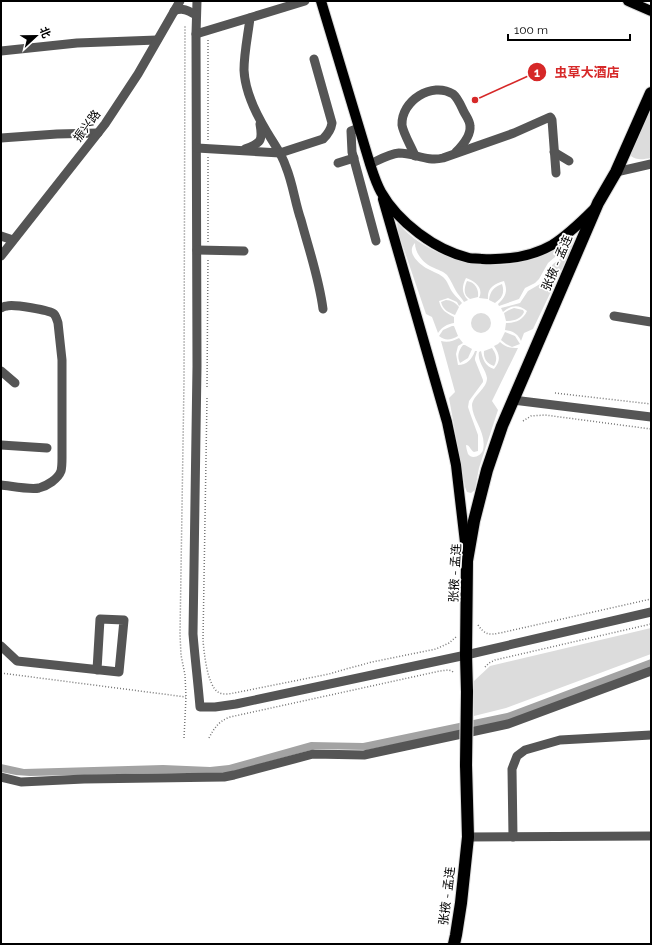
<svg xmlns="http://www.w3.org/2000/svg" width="652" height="945" font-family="Raleway,'Noto Sans SC',sans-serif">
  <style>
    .green { fill: #dcdcdc }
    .water { fill: #a3a3a3 }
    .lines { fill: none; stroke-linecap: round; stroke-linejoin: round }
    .major-casing { stroke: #dbdbdb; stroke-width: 12 }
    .highway-casing { stroke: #dbdbdb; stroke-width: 14 }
    .path { stroke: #777; stroke-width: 1.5; stroke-dasharray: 1 2; stroke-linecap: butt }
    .minor { stroke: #555; stroke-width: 9 }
    .major { stroke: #000; stroke-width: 10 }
    .highway { stroke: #000; stroke-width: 12 }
    .highway-bridge-casing { stroke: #dbdbdb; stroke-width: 14; stroke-linecap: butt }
    .highway-bridge { stroke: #000; stroke-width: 12 }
    .labels { text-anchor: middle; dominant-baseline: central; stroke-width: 3.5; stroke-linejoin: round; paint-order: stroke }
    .street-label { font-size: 12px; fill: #000; stroke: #fff }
    .leader { fill: none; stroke: #d62828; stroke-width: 1.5 }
    .callout-dot { fill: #d62828; stroke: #fff; stroke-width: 1.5 }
    .mark-label { font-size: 12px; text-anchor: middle; font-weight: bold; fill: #fff }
    .callout-label { font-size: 13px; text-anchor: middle; font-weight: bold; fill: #d62828; stroke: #fff; stroke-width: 3.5; stroke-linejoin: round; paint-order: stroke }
  </style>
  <rect width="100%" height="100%" fill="#fff"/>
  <g class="green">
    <path d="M651,108V158C644,159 637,161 631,156V153Z"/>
    <path d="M397,222C407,234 419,243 433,250C479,274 534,269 575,237L570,252L533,329L524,333L521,341C518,334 513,331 505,330L506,323C516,323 523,320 527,311C519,304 511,305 503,312L501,308L520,303L528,291L540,284L553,264L563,257H555L548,263L539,279L535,283L525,288L519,299L499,306L498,304C506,297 508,291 504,281C494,284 487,288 488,299L479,298C484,288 475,281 466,278C462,286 461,293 468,300L464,302C462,298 458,295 456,291C453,286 451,280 447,275C443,271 438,270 432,267C423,263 415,253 415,243C406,252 418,263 426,268C431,271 438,273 443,277C448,281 449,288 453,293C456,297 459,299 462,303L459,306L457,302L448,298L439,301C441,310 446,313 454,317V323C447,324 442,327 438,333L432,317L426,314L398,232Z"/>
    <path d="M467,281C475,282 479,289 478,297L470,299C463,295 464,288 467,281Z"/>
    <path d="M502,284C505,293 502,298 495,303L489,300C490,291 494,287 502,284Z"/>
    <path d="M446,300C451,300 456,303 459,307L455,315C448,312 443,310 441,302Z"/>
    <path d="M514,308L523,310L524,312C521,319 514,321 506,321L504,313L509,310Z"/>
    <circle cx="481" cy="323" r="10"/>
    <path d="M452,326H454L458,336C451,340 445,341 439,336L443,330Z"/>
    <polygon points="505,332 515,336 520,344 512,347 506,344 501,340"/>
    <path d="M459,338L463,343L458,346L456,354L458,365C467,365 472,359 475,351H477L475,358V360L483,380V382L469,401L468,407L470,413L478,435V451L474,452C470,450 470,445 466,445C466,447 467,451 468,454C472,460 481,456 483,450C487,432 472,420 472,405C473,395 487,389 487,378C486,369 477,362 479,352L481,351C483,360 485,366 494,369C501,360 500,355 494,346L498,344L500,342C505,347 510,348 518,348L492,401L498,410L479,468L475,490L471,493L467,492L465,487L449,398L455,392L441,341C448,343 453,341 459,338Z"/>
    <path d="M463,345H465L472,349L468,358L460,363C457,357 458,351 463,345Z"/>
    <path d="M492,348C496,354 498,359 494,366C487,364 483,358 484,351Z"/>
    <polygon points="651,628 651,654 506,708 474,716 474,681 490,666"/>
  </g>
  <polygon class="water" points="651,659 651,667 509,721 367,750 315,749 227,773 172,773 30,776 16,775 1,772 1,764 24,769 163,765 210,767 229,765 311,742 363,743 368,742 507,713"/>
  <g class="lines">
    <g class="major-casing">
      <g id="major">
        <path d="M321,1L370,164C373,173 376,183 381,192C398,222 435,250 469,258C473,259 478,258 482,259C506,260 531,257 552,245C568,235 581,222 594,209"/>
        <polyline points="628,1 651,11"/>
        <polyline points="383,199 447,422 456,465 466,551"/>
      </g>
    </g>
    <g class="highway-casing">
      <g id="highway">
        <polyline points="467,692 466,655 467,561 474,521 487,470 502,426 598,203 616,172 651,93"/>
        <polyline points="454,944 456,935 461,903 468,837 466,765"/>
      </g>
    </g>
    <g class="path">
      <polyline points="208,140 208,38"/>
      <polyline points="208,242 208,156"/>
      <polyline points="207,387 208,258"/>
      <polyline points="555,393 651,404"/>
      <path d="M207,398L203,640C204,652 207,685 218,692C222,695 229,694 234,693L329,674L346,669L372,662L436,649L449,643L456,637"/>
      <polyline points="523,421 531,416 545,415 651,429"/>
      <path d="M478,625C485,635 489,635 500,633L651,599"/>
      <polyline points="485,667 489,663 495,660 651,624"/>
      <polyline points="1,673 186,697"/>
      <polyline points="184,738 186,697 185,675 181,655 180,634 184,381 185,26"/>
      <path d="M209,738C214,728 219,721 230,717L440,671L448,670L452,671L454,673"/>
    </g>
    <g class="minor">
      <path d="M197,1L196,34L197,366L193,634C195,659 198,683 200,707H215L236,704L466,655L651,612"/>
      <path d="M174,11C183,7 189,11 196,15"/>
      <path d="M250,18C248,35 244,53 244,70C245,92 256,114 267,132C274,144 282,154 286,167C293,184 295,203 301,220C309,250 319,278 323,309"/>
      <polyline points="196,34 305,1"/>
      <polyline points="1,51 77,43 157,40"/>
      <polyline points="359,128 351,131 352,152 376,241"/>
      <polyline points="1,138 57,134 98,133"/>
      <path d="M197,148L280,153L323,139C328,134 331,130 332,123L314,59"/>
      <path d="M245,149C261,143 263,141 260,124"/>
      <polyline points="554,152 569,161"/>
      <path d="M415,156C412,148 403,133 402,125C401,101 432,81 453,94C458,98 461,106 464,112C466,116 470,121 470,126C471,136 462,146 456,152"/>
      <polyline points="338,163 354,158"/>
      <path d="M370,164C379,160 389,154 399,153C414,153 427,162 443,158L514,133L550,117L551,118L552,120L556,173"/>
      <polyline points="616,172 651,164"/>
      <polyline points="1,236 13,240"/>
      <polyline points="197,250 244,251"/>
      <polyline points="1,256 105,124 138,74 180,1"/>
      <path d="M1,308C3,307 4,306 7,306C13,304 50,310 54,314C56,316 57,320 58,323L62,360V458C62,462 62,467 61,471C58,479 47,486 39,488C30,490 11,486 1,485"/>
      <polyline points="614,316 651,322"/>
      <polyline points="1,371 15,383"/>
      <polyline points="513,400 651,417"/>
      <polyline points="1,445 47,448"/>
      <polyline points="1,646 17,661 119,672 124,620 100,619 97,670"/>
      <polyline points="1,777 21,782 84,779 224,777 234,775 313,754 364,755 508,724 651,671"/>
      <polyline points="468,837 651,836"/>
      <polyline points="513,837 512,769 517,756 525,750 560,740 651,735"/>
    </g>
    <use href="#major" class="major"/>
    <use href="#highway" class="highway"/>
    <g class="highway-bridge-casing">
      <polyline id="highway-bridge" points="466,765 467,692"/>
    </g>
    <use href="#highway-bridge" class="highway-bridge"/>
  </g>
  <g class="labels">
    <g class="street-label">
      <text transform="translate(87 126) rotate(-53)">振兴路</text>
      <text transform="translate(557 263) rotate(-67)">张掖 - 孟连</text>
      <text transform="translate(455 573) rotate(-87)">张掖 - 孟连</text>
      <text transform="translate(447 896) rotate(-83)">张掖 - 孟连</text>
    </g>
  </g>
  <path class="leader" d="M475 100L537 72"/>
  <g class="callout-dot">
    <circle cx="475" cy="100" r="4"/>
    <circle cx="537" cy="72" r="10"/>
  </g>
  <g class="mark-label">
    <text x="537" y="77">1</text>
  </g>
  <g class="callout-label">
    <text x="587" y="77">虫草大酒店</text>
  </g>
  <rect width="652" height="945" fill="none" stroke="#000000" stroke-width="4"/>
  <g transform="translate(36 36) rotate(68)" stroke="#ffffff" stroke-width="3" paint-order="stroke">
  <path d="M0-3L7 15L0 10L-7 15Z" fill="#000000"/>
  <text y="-6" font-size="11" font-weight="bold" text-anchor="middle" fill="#000000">北</text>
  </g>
  <path d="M508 34v6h122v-6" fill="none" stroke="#000000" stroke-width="2"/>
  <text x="514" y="34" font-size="12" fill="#000000" stroke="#ffffff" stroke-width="3" paint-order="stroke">100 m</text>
</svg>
